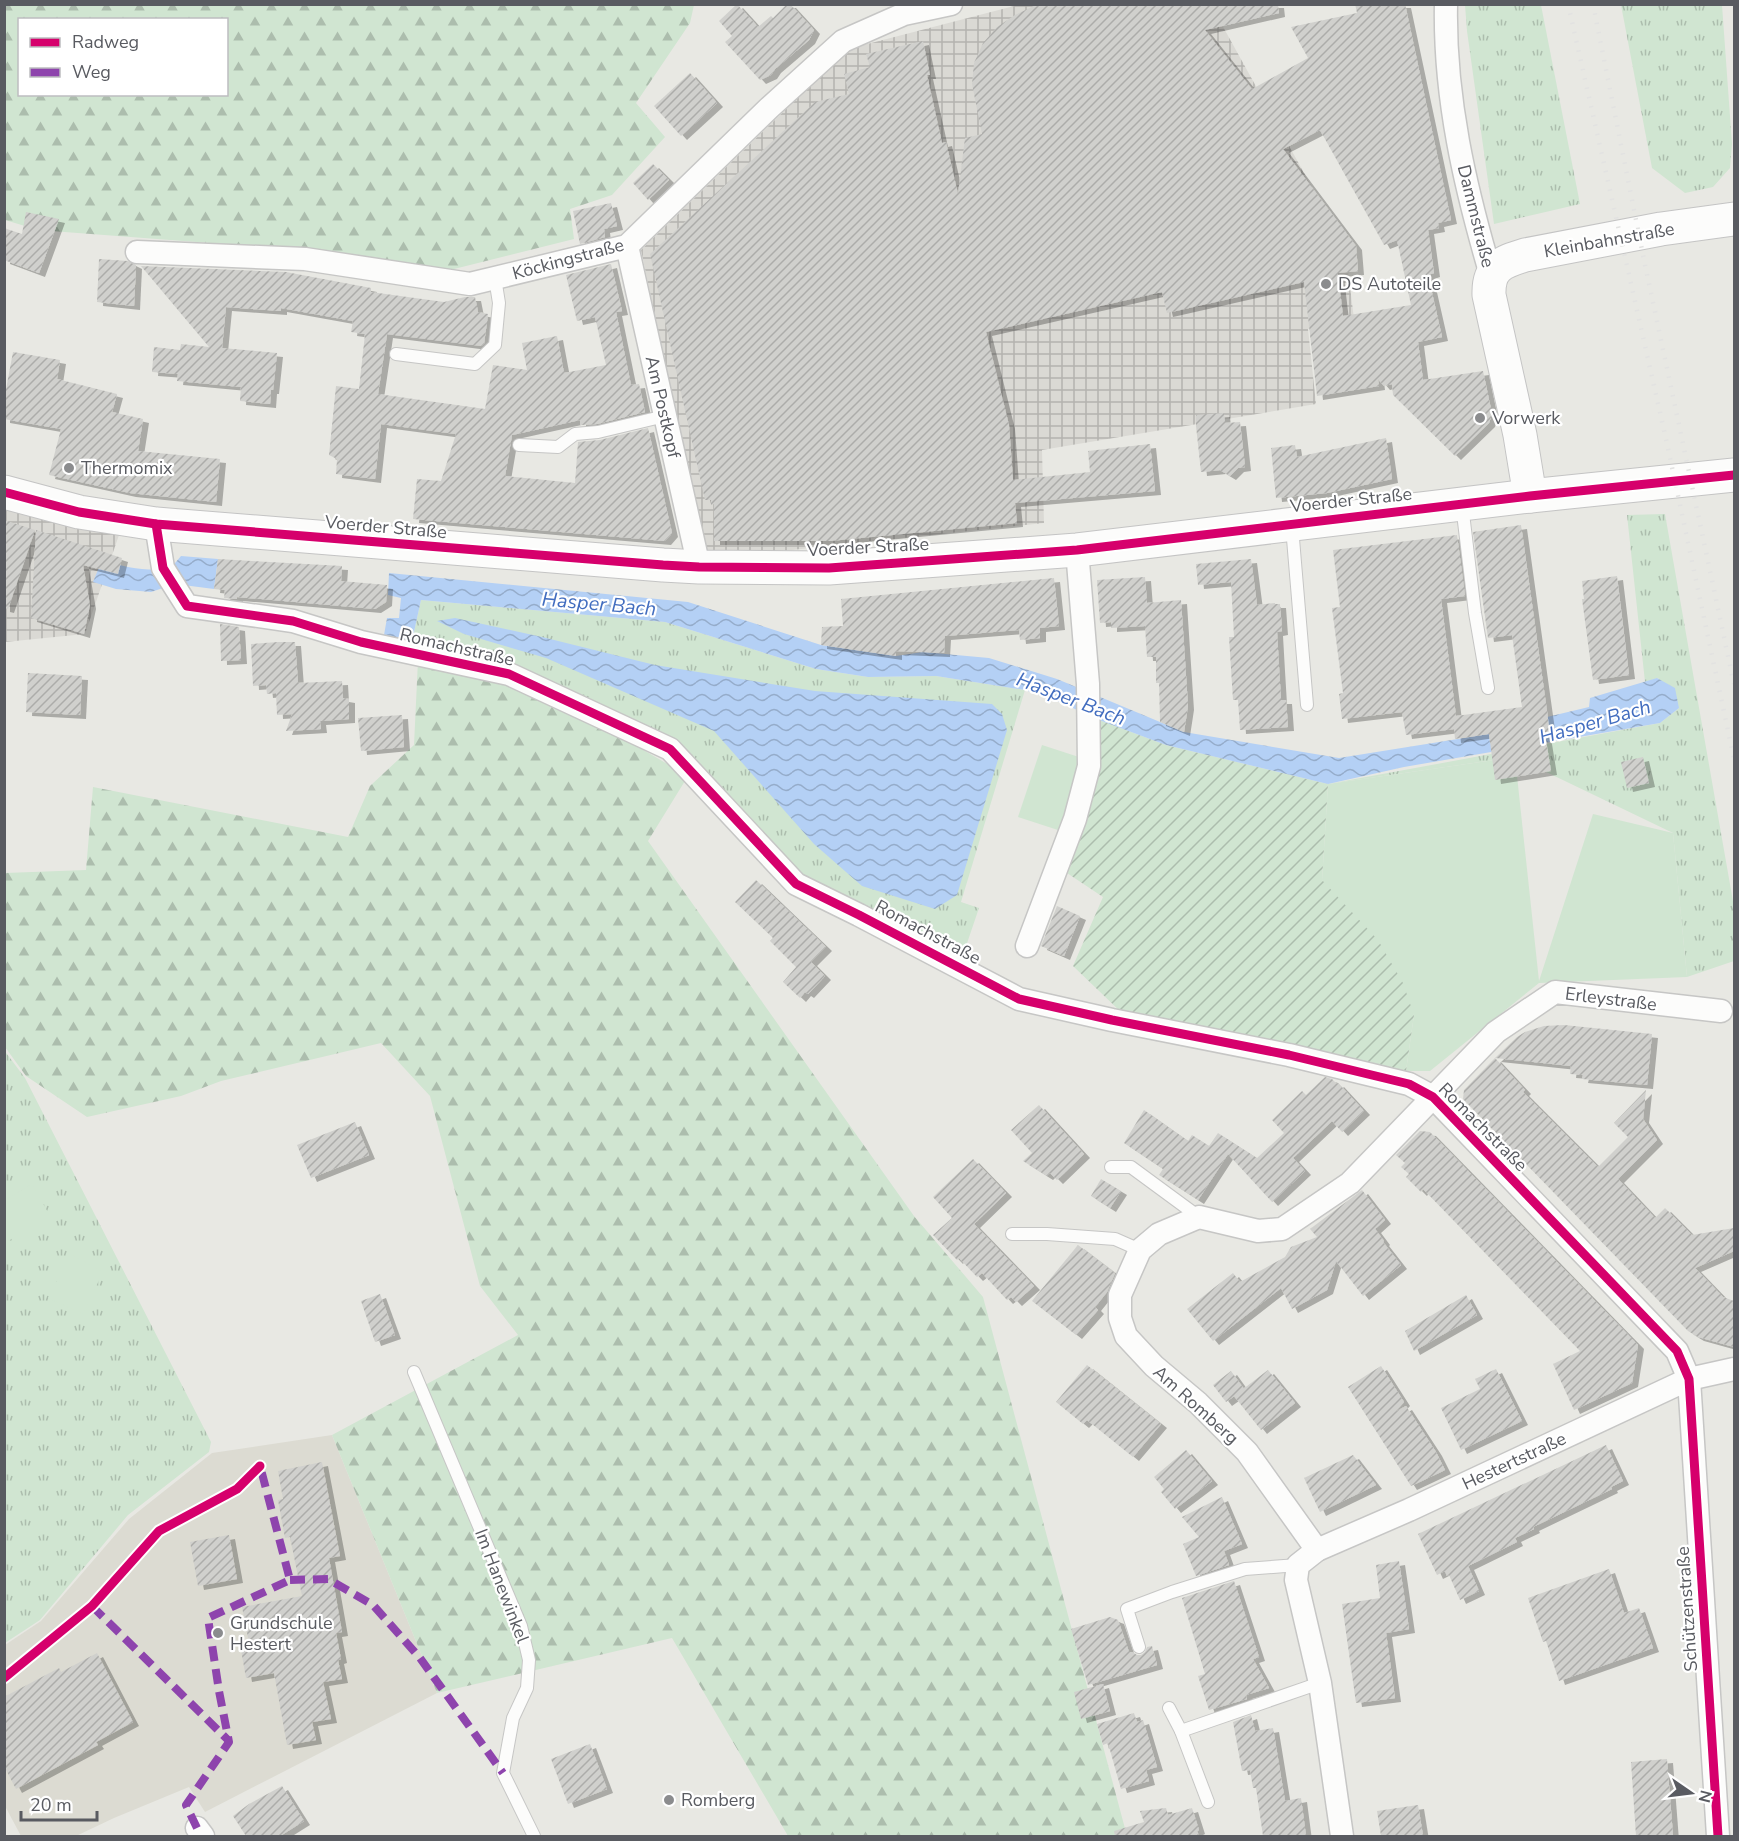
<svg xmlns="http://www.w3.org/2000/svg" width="1739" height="1841" font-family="'Nunito Sans',sans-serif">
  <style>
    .industrial { fill: url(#industrial-grid) }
    .education { fill: #dcdbd2 }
    .grass { fill: url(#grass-tufts) }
    .forest { fill: url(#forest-firs); fill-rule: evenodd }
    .park { fill: #d0e5d1 }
    .garden { fill: url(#garden-furrows) }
    .water { fill: url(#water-waves) }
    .building { fill: url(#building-hatch); fill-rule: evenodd; filter: url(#shadow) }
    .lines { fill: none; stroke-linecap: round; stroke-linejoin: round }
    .service-casing { stroke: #c6c6c5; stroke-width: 14 }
    .minor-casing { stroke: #c6c6c5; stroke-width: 25 }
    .secondary-casing { stroke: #c4c4c4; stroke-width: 35 }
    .service { stroke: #fcfcfb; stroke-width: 12 }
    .minor { stroke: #fcfcfb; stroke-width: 22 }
    .secondary { stroke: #fcfcfb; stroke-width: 33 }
    .rail { stroke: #e2e2e1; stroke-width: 4.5; stroke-dasharray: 1.5 8; stroke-linecap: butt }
    .quiet { stroke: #8e44ad; stroke-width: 8; stroke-dasharray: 15 8; stroke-linecap: butt }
    .cycleway-casing { stroke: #fff; stroke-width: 13 }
    .cycleway { stroke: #d6006c; stroke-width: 9 }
    .poi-dot { fill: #8b8c8e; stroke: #fff; stroke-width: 2 }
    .labels { text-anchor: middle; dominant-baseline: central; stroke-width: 4.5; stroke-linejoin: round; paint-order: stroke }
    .street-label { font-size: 18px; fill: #595b61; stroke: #fff }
    .poi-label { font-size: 18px; fill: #595b61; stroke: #fff; text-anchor: start }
    .water-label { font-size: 20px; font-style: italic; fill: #426dbf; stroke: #fff }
  </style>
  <defs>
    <pattern id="industrial-grid" width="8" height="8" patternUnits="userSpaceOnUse" patternTransform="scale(1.5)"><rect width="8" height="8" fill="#dad9d4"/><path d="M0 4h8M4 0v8" fill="none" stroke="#b4b3af"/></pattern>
    <pattern id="grass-tufts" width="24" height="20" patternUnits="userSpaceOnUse" patternTransform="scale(1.5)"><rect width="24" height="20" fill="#d0e5d1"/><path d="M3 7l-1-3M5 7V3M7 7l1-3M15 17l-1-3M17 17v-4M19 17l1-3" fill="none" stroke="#acbdad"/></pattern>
    <pattern id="forest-firs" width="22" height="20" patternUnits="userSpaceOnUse" patternTransform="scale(1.5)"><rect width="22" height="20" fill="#d0e5d1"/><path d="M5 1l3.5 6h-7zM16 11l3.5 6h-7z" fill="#acbdad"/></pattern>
    <pattern id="garden-furrows" width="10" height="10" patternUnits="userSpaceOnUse" patternTransform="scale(1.5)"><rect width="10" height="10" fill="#d0e5d1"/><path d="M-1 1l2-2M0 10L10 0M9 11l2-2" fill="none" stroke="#acbdad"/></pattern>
    <pattern id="water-waves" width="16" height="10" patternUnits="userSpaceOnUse" patternTransform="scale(1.5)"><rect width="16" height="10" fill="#b4d0f5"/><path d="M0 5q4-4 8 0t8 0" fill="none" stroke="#95acca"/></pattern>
    <pattern id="building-hatch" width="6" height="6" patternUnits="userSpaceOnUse" patternTransform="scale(1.5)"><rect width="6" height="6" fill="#d0d0cd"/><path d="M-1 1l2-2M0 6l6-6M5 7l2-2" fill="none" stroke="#acacaa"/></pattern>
    <filter id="shadow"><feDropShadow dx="6" dy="4" stdDeviation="0" flood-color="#0004"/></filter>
  </defs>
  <rect width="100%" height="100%" fill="#e8e8e3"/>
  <g class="industrial">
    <polygon points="1018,5 1211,5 1345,247 1354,319 1308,329 1316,404 1042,450 1044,523 792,550 706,554 641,250 848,49"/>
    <polygon points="4,498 120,532 85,634 5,642"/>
  </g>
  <polygon class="education" points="332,1435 437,1693 205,1812 189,1787 114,1818 76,1836 21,1836 5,1806 5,1645 41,1621 129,1519 212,1453"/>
  <g class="grass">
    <polygon points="1465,5 1541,5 1580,204 1494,224 1467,31"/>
    <polygon points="1621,5 1722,5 1732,144 1730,168 1713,187 1685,193 1652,168"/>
    <polygon points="1665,514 1734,907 1734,961 1687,977 1673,833 1515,757 1328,784 1660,723 1679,708 1658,678 1645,682 1627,515"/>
    <polygon points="421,600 665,622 816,669 868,677 936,676 1025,690 961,902 979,908 963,955 803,881 687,760 477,656 412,641"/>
    <polygon points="4,1050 25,1078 211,1442 209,1452 128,1515 40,1620 5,1643"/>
  </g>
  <g class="forest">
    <path d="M4,5H694L690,23L636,103L665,137L612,195L570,209L574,239L446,271L304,250L38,230L5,220ZM20,20H226V94H20Z"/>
    <polygon points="418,660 561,702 688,776 648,841 914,1216 983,1297 1127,1836 788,1836 672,1638 437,1693 332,1435 518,1335 480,1286 430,1096 381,1043 221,1081 181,1096 87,1117 26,1076 5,1047 5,873 86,870 93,787 348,837 370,786 414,745"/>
  </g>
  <g class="park">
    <polygon points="1042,745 1085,759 1061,831 1018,817"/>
    <polygon points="1515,757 1539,981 1593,814 1673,833 1687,977 1539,983 1430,1071 1406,1071 1414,1015 1322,880 1328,784"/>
    <polygon points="32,1184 50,1216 5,1243 5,1200"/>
    <polygon points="70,1254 103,1272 83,1314 48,1298"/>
  </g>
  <polygon class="garden" points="1091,717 1166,745 1328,784 1322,880 1378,940 1403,983 1414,1015 1406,1071 1390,1069 1123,1014 1073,966 1103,897 1064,871"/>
  <g class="water">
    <path d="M181,556L218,559L214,589L183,585L166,587L151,592L116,589L93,582L102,560C127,568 144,571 170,569Z"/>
    <polygon points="389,573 688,602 821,645 896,656 923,652 989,658 1057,679 1184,732 1339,758 1489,734 1490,743 1547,717 1589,707 1590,698 1657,678 1675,688 1679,708 1660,723 1404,767 1328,784 1166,745 1091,717 1063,703 1025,690 936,676 868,677 816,669 665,622 421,600 412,641 384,635 387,618 399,618 401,598 388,595"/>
    <polygon points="455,618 542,637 655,665 815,691 992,704 1002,714 1007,730 957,895 935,909 862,886 814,844 714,731 546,658 464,634 437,621"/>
  </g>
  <g class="building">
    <polygon points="737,4 758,27 771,16 773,18 787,4 790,4 814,30 809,40 775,69 771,75 760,80 725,42 732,36 719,21"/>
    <path d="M1038,4H1278L1279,13L1205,30L1252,89L1308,58L1291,27L1357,13L1355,4H1405L1451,220L1438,223L1439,228L1428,230L1434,273L1428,275L1442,337L1418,342L1423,380L1483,371L1492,414L1489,423L1455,456L1393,395L1392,384L1384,386L1378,379L1379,386L1317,396L1304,282L1167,313L1162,292L986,332L1009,425L1013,480L1090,472L1088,451L1150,444L1155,491L1015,503L1017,523L830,541H714V504L711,505V500H705L650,254L815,102L849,94L844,74L870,67L866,54L923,41L930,75H927L942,143L946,142L958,194L965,138L982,134L972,84L974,63L983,43L997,27L1015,15ZM1320,130L1384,245L1397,240L1411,305L1343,316L1338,273L1358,271L1356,246L1283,149Z"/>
    <polygon points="690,73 717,103 681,136 654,106"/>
    <polygon points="653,164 669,180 648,200 633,183"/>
    <polygon points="611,203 617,226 604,229 605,237 580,244 573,211"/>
    <polygon points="26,212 59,219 39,273 4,260 4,228 22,234"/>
    <polygon points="99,259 128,261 136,265 134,306 97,302"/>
    <polygon points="611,264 622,311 616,312 631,385 639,384 645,412 597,424 580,425 580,420 512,435 505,476 575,483 578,442 600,440 648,428 672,533 665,541 413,519 417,479 441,481 456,434 381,424 375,479 336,474 337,459 329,455 336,386 359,389 365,334 351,332 353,321 281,308 281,311 226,307 222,348 277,353 273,390 271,390 270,404 240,401 241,387 177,381 178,374 152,372 154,347 180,350 181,344 209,347 141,266 286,272 371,288 371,292 444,302 465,297 475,297 478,312 488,314 484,344 482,346 387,334 378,394 485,409 493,365 527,370 522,343 557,336 564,373 606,365 595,317 577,321 566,275"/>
    <polygon points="13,352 60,360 57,379 117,394 112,412 143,419 138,451 220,459 216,502 130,493 49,475 61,429 4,419 4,400"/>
    <polygon points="1224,413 1225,423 1240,422 1245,467 1238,468 1230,476 1220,470 1201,472 1196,426 1196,415"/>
    <polygon points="1386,438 1392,479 1327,493 1276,498 1271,448 1295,445 1297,457"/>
    <polygon points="4,520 35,530 8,609 4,608"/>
    <polygon points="1521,525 1550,733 1545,734 1551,771 1495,780 1489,734 1455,739 1454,729 1406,735 1402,712 1342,719 1339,694 1343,693 1332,608 1340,607 1333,550 1457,535 1465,596 1441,599 1456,716 1522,707 1512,635 1488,638 1473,532"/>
    <polygon points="36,530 122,558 118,574 83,565 90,605 84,634 31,618"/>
    <polygon points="218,559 342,566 341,581 387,585 386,602 375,609 237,597 237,599 224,598 225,590 214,589"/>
    <polygon points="1251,559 1257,605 1275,603 1275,604 1280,604 1282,631 1277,632 1279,667 1281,700 1286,700 1288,727 1240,730 1238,700 1233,700 1229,637 1234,637 1231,582 1198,585 1196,564"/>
    <polygon points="1617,576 1629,675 1593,680 1582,599 1584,599 1582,581"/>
    <polygon points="1145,577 1147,603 1181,600 1188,706 1184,732 1160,722 1159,683 1156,683 1156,657 1147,657 1145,626 1111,628 1111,622 1100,623 1097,580"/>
    <polygon points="1054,578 1059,626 1040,628 1040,638 1020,640 1019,630 945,636 944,653 896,651 896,656 821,645 822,627 843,626 841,599"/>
    <polygon points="220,624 239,627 241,660 221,661"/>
    <polygon points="278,642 295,642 298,683 342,681 343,698 349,699 349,719 320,721 321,729 286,731 292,714 277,715 276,693 267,694 266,685 253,686 251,644"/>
    <polygon points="28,673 82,676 80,715 26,712"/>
    <polygon points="402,715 404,747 361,751 358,718"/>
    <polygon points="1643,757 1649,783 1627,788 1621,762"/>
    <polygon points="756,880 826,947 811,962 825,976 808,994 805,992 800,998 783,982 796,967 770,941 773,938 735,902"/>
    <polygon points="1057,906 1080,916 1064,956 1041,946"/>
    <polygon points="1564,1025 1652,1034 1647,1085 1582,1079 1583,1075 1570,1074 1571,1066 1495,1058 1517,1037 1525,1032 1544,1026"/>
    <polygon points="1495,1058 1525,1090 1523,1092 1598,1167 1628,1137 1614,1123 1646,1090 1643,1119 1657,1140 1618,1179 1655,1218 1665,1208 1692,1235 1734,1228 1734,1251 1695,1268 1723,1297 1734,1301 1734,1347 1698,1337 1688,1331 1463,1099 1464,1090"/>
    <polygon points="1325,1077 1332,1079 1337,1084 1338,1083 1364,1111 1342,1132 1332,1121 1293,1158 1305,1171 1272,1202 1228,1154 1198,1200 1159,1175 1163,1169 1124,1143 1144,1110 1188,1141 1192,1135 1209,1146 1218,1133 1257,1158 1284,1133 1272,1120 1302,1091 1306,1095"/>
    <polygon points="1039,1105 1084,1154 1057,1180 1050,1173 1047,1176 1023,1161 1032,1153 1011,1130"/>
    <polygon points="355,1122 369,1155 311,1178 297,1145"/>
    <polygon points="1420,1131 1430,1132 1638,1345 1632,1383 1574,1410 1553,1364 1580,1351 1423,1189 1421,1192 1406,1177 1409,1174 1401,1167 1405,1163 1396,1155"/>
    <polygon points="973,1159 1006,1193 974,1224 1034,1286 1016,1302 1011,1297 1007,1300 982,1273 977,1277 959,1258 957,1260 933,1235 952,1218 933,1197"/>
    <polygon points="1101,1179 1121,1191 1110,1208 1091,1196"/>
    <polygon points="1362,1190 1385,1220 1375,1229 1384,1241 1383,1242 1401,1265 1363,1296 1336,1261 1327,1290 1292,1309 1281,1288 1213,1341 1187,1309 1233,1273 1240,1282 1285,1257 1291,1247 1317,1237 1310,1229"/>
    <polygon points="1078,1245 1115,1273 1107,1292 1095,1307 1098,1310 1076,1335 1032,1301"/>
    <polygon points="380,1294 395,1335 375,1342 361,1301"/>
    <polygon points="1466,1295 1477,1315 1414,1351 1405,1331"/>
    <polygon points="1087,1365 1161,1424 1133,1457 1087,1420 1083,1424 1056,1402"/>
    <polygon points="1381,1366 1404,1402 1395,1412 1406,1406 1436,1452 1445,1470 1411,1486 1348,1387"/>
    <polygon points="1496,1369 1522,1421 1461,1450 1441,1408 1480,1389 1475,1379"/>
    <polygon points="1268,1370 1295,1403 1261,1430 1234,1396"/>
    <polygon points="1231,1371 1244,1389 1226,1402 1213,1385"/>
    <polygon points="1606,1445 1623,1481 1611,1487 1612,1489 1533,1527 1534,1529 1515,1538 1517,1542 1468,1566 1479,1591 1460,1600 1449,1575 1447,1576 1445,1571 1437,1575 1418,1534"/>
    <polygon points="1186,1450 1212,1481 1175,1509 1161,1492 1164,1489 1154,1477"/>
    <polygon points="1353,1455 1376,1485 1320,1512 1304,1478"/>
    <polygon points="322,1462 340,1556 329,1558 342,1632 336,1633 341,1659 338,1660 342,1679 323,1682 331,1719 312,1722 316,1740 287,1745 274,1673 246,1678 241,1650 250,1648 242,1607 302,1596 290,1537 285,1538 278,1500 283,1499 278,1471"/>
    <polygon points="1222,1497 1242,1544 1224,1551 1229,1565 1196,1576 1183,1544 1199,1537 1182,1517"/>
    <polygon points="229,1535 237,1579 198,1586 190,1542"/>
    <polygon points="1399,1561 1409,1629 1386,1633 1395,1698 1356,1703 1342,1604 1380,1598 1376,1565"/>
    <polygon points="1609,1569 1624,1613 1639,1608 1653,1648 1559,1681 1546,1641 1543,1642 1528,1598"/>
    <polygon points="1234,1581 1259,1657 1253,1659 1269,1688 1246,1695 1247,1699 1209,1710 1198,1676 1205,1674 1182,1598"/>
    <polygon points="1110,1617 1118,1620 1129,1652 1132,1652 1137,1655 1141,1655 1145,1652 1147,1647 1152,1646 1157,1665 1088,1685 1071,1629"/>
    <polygon points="97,1653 133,1722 96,1742 98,1745 16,1789 4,1766 4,1697 59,1668 61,1672"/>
    <polygon points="1103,1684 1110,1711 1081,1719 1074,1692"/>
    <polygon points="1134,1713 1137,1722 1143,1720 1157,1767 1146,1770 1149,1781 1121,1789 1108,1743 1103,1745 1097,1724"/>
    <polygon points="1251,1715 1255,1731 1273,1728 1285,1801 1301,1798 1306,1836 1263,1836 1256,1788 1253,1788 1250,1770 1242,1771 1233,1722"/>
    <polygon points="590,1744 607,1789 568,1804 551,1759"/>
    <polygon points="1667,1759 1673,1836 1636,1836 1631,1762"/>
    <polygon points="282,1786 304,1821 280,1836 246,1836 233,1816 249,1804"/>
    <polygon points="1418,1805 1423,1836 1381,1836 1377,1811"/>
    <polygon points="1166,1808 1168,1815 1192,1808 1199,1830 1197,1831 1199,1836 1115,1836 1114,1831 1144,1822 1140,1811"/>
  </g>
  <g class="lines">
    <g class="service-casing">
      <g id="service">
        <polyline points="396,354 475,364 495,345 499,303 495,278"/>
        <polyline points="519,445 558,447 575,434 598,432 665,416"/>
        <polyline points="1462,505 1475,613 1488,688"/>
        <polyline points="1292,527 1307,705"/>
        <polyline points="1111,1167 1131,1167 1199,1217"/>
        <polyline points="1012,1234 1047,1234 1115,1239 1140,1250"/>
        <polyline points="414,1372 521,1626 529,1660 527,1688 513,1718 503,1773 534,1836"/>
        <polyline points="1139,1647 1127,1609 1172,1592 1245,1569 1298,1565"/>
        <polyline points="1169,1708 1181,1731 1208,1802"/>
        <polyline points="1181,1731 1320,1683"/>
      </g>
    </g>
    <g class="minor-casing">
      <g id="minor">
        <path d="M1446,4C1444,97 1465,187 1491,275"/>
        <polyline points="627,246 699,567"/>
        <polyline points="137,252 305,259 470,284 627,246 769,108 843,41 904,14 951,4"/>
        <polyline points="156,524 163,568 187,606 293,621 361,642 509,674 670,749 796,884 859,915 1019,999 1112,1020 1289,1055 1409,1084 1433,1097 1677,1351 1689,1379 1718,1836"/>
        <polyline points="1027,946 1075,819 1089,766 1088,684 1077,550"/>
        <polyline points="1317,1550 1247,1452 1198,1403 1154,1366 1126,1336 1120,1318 1120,1295 1140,1250 1159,1234 1199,1217 1258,1231 1282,1229 1350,1183 1496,1032 1555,992 1721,1011"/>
        <polyline points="197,1828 203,1836"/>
        <polyline points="1342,1836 1320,1683 1296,1580 1298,1565 1317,1550 1409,1510 1689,1379 1734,1369"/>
      </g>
    </g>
    <g class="secondary-casing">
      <g id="secondary">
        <polyline points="4,492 79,512 156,524 663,565 699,567 829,568 1077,550 1530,496 1734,475"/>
        <path d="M1530,496L1520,435L1489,295C1488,267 1502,262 1525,255L1661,229L1734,219"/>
      </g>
    </g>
    <use href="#service" class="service"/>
    <use href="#minor" class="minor"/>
    <use href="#secondary" class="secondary"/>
    <g class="rail">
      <polyline points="1568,4 1666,439 1734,759"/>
      <polyline points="1593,4 1644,260 1734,684"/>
    </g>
    <g class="quiet">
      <polyline points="290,1580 328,1579 373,1605 420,1658 503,1773"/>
      <polyline points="92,1606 229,1741"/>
      <polyline points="197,1828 186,1805 229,1742 219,1691 208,1618 290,1580 260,1466"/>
    </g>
    <g class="cycleway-casing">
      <g id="cycleway">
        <polyline points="4,492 79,512 156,524 663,565 699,567 829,568 1077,550 1530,496 1734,475"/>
        <polyline points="156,524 163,568 187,606 293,621 361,642 509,674 670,749 796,884 859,915 1019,999 1112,1020 1289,1055 1409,1084 1433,1097 1677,1351 1689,1379 1718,1836"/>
        <polyline points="4,1678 92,1606 159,1531 237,1489 260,1466"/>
      </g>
    </g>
    <use href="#cycleway" class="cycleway"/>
  </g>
  <g class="poi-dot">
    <circle cx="1326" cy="284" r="6"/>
    <circle cx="1480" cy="418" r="6"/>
    <circle cx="69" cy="468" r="6"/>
    <circle cx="218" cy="1633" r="6"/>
    <circle cx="669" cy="1800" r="6"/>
  </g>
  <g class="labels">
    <g class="street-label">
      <text transform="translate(1476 216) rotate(76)">Dammstraße</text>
      <text transform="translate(1609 240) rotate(-10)">Kleinbahnstraße</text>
      <text transform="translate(568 259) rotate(-15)">Köckingstraße</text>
      <text transform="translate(663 407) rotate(77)">Am Postkopf</text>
      <text transform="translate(1351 500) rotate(-6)">Voerder Straße</text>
      <text transform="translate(386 527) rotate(5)">Voerder Straße</text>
      <text transform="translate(868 547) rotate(-3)">Voerder Straße</text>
      <text transform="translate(457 647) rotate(13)">Romachstraße</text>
      <text transform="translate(928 932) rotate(28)">Romachstraße</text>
      <text transform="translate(1611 999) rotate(7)">Erleystraße</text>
      <text transform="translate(1483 1127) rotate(45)">Romachstraße</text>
      <text transform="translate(1196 1405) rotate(42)">Am Romberg</text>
      <text transform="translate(1514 1461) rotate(-25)">Hestertstraße</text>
      <text transform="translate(502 1586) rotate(69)">Im Hanewinkel</text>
      <text transform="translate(1687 1609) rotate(-94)">Schützenstraße</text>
    </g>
    <g class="poi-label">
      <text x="1338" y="284">DS Autoteile</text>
      <text x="1492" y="418">Vorwerk</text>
      <text x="81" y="468">Thermomix</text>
      <text x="230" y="1623">Grundschule<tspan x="230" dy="21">Hestert</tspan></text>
      <text x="681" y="1800">Romberg</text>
    </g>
    <g class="water-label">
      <text transform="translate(599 604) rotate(5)">Hasper Bach</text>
      <text transform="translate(1071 699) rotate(21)">Hasper Bach</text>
      <text transform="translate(1595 722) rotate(-16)">Hasper Bach</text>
    </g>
  </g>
  <rect width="1739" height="1841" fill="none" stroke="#595b61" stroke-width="12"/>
  <rect x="18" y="18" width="210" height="78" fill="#ffffff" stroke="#bdbdc0" stroke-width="1.5"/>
  <rect x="30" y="38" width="30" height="9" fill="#d6006c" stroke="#bdbdc0" stroke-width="1.5"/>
  <text x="72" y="48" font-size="18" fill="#595b61">Radweg</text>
  <rect x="30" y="68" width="30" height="9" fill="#8e44ad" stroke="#bdbdc0" stroke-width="1.5"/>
  <text x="72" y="78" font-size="18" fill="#595b61">Weg</text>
  <g transform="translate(1691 1793) rotate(104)" stroke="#ffffff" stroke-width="4.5" paint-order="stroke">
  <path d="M0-4.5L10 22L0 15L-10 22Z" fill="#595b61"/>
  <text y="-9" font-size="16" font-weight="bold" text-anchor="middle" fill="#595b61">N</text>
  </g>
  <path d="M21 1811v9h76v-9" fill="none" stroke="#595b61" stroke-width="3"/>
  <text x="30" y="1811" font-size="18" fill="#595b61" stroke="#ffffff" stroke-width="4.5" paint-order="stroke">20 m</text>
</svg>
